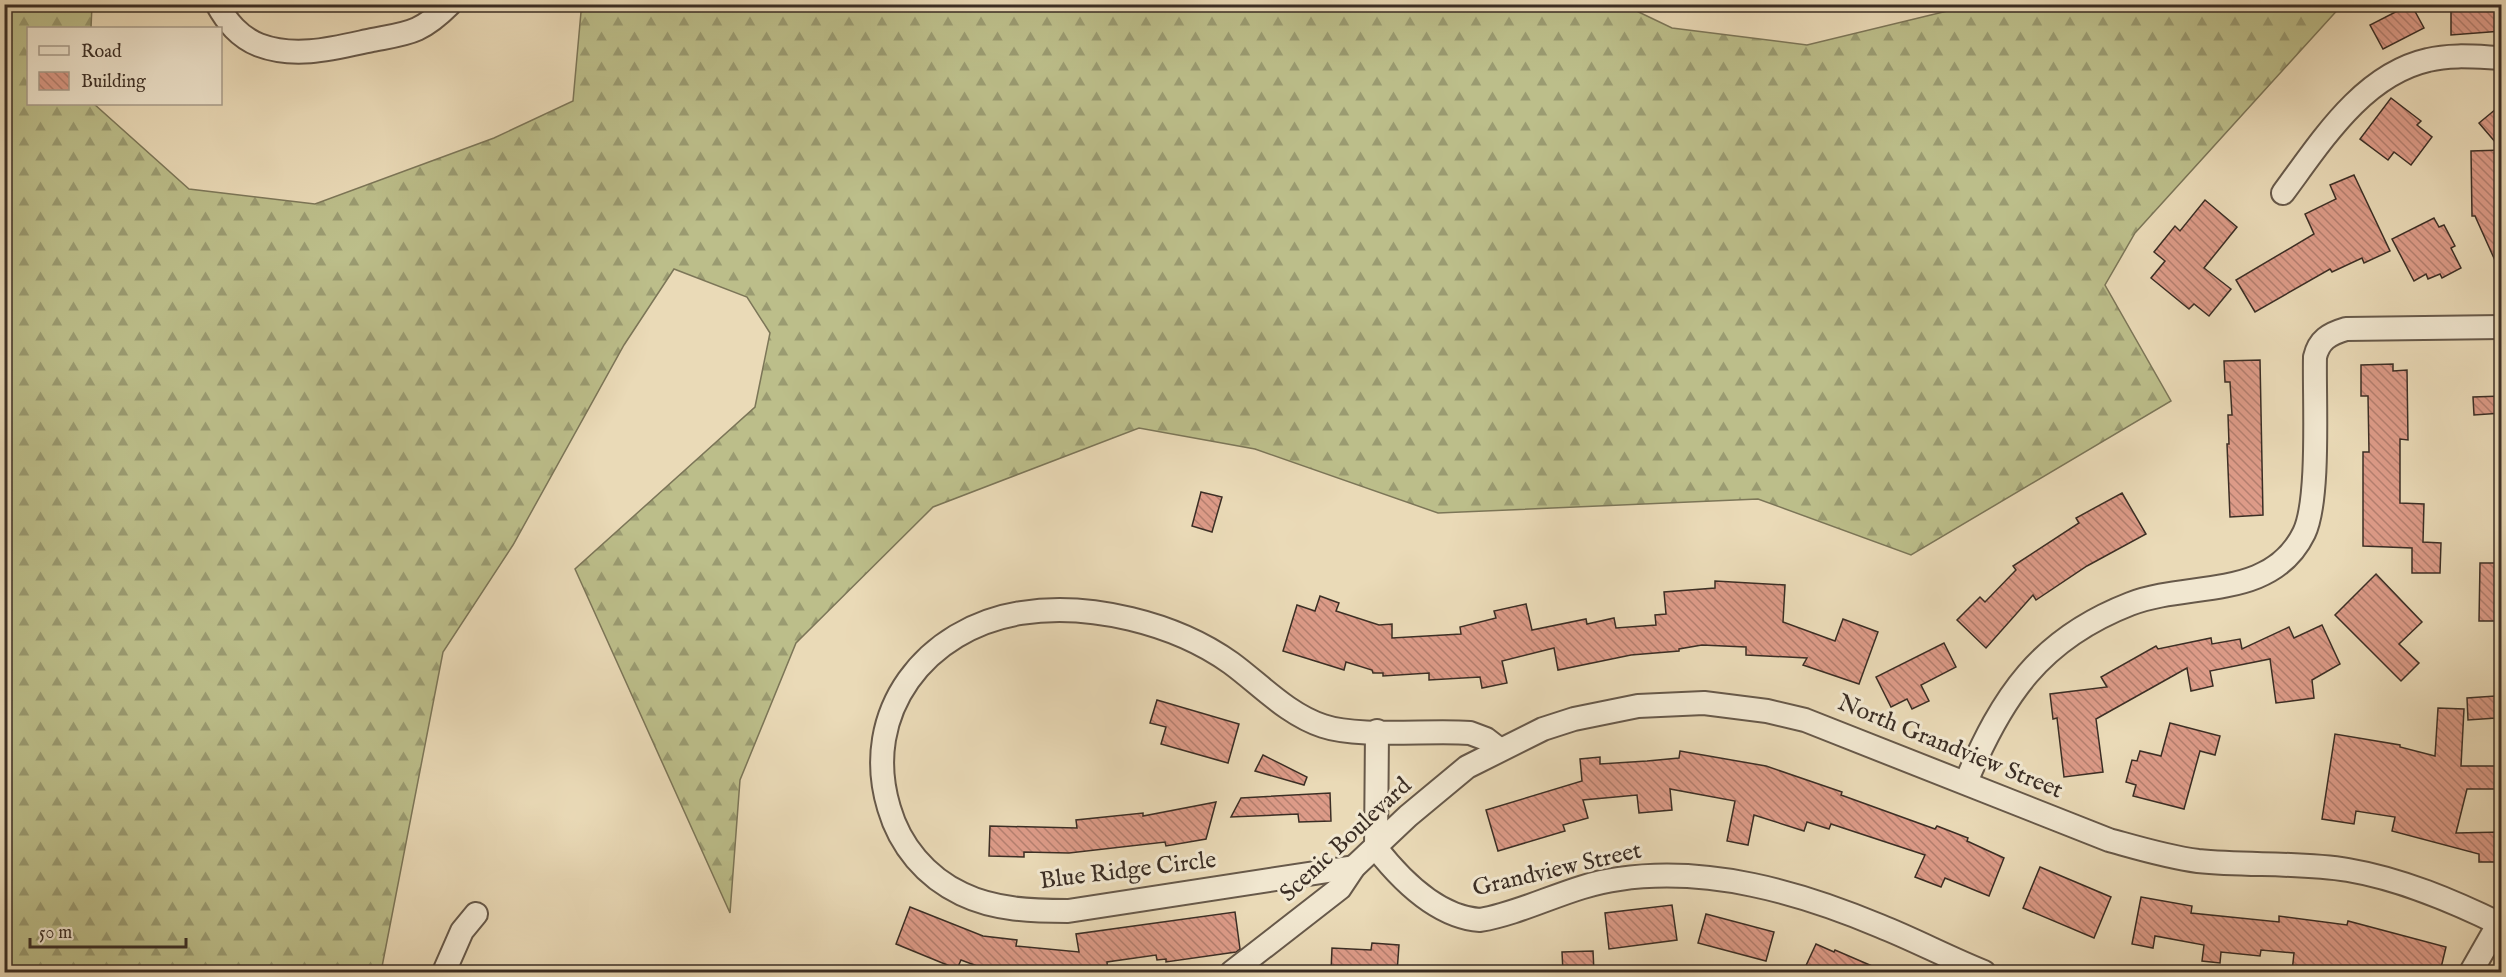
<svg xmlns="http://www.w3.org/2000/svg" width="2506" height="977" font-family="'IM FELL English',serif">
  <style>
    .forest { fill: url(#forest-firs); stroke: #7c7658; stroke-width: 1.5 }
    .building { fill: url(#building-back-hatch); stroke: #3b2e25; stroke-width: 1.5 }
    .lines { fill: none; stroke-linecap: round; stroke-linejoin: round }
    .minor-casing { stroke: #67594a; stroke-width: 26 }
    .minor { stroke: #f1e7d0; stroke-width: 22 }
    .labels { text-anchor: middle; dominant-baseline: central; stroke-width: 6; stroke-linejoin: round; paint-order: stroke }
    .street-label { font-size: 24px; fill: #3b2e25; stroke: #f1e7d0 }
  </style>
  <defs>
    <pattern id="forest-firs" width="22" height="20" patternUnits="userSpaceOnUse" patternTransform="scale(1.5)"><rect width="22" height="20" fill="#bcbe8a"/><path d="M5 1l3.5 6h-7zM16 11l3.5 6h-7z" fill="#9a9b71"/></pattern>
    <pattern id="building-back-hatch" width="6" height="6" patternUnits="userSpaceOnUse" patternTransform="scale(1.5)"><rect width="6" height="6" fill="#dd9b88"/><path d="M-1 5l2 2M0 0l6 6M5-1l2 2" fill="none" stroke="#b47f6f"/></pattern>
  </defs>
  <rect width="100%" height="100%" fill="#eadab7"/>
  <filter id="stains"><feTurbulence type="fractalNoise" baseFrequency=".00333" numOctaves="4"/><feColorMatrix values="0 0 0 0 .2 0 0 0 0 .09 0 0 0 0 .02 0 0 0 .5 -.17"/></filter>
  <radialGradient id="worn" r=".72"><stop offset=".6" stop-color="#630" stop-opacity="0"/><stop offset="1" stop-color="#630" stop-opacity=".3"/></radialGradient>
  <polygon class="forest" points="1624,5 1672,28 1807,45 1972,5 2342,5 2135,233 2105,285 2171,401 1911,555 1758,499 1438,513 1255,449 1139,428 933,507 796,643 740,780 730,913 575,569 755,407 770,333 747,297 674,269 624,345 513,545 443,652 381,972 5,972 5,5 92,5 91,28 28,28 28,104 94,104 189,189 315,204 494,138 573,101 581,12 606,5"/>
  <g class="building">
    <polygon points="2411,4 2424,28 2383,49 2370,25"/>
    <polygon points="2457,4 2502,4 2502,31 2451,35 2451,8 2458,8"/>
    <polygon points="2391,98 2421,121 2417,125 2432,137 2411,165 2394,152 2388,160 2360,139"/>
    <polygon points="2502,104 2502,150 2479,123"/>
    <polygon points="2502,150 2502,276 2475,216 2472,216 2471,151"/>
    <polygon points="2354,175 2390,251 2364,263 2362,258 2332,272 2330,269 2255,312 2236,280 2314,234 2305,214 2336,199 2330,185"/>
    <polygon points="2205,200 2237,227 2204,268 2231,289 2209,316 2194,304 2189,309 2151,278 2165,261 2154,252 2175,226 2180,231"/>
    <polygon points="2434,218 2439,227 2444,225 2455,246 2451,248 2461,268 2442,278 2440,274 2428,279 2426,274 2414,281 2392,239"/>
    <polygon points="2260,360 2263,515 2230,517 2227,444 2229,444 2228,415 2232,415 2230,382 2225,382 2224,361"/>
    <polygon points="2393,364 2393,371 2407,370 2408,440 2400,439 2400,503 2424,504 2423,542 2441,543 2440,573 2412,573 2412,548 2363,546 2363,452 2369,452 2368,396 2361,396 2361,365"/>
    <polygon points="2502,396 2502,413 2474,415 2473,397"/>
    <polygon points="1201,492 1222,497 1212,532 1192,526"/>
    <polygon points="2122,493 2146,534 2087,566 2036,600 2033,595 1986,648 1957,620 1980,597 1985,602 2016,570 2013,566 2079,523 2076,518"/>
    <polygon points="2480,563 2502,563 2502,621 2479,621"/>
    <polygon points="2376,574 2422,622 2399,644 2419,663 2401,681 2335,615"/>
    <polygon points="1715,581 1785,585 1783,622 1835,641 1843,619 1878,632 1859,684 1803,665 1807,658 1746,655 1746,647 1702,645 1679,649 1679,651 1631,655 1558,670 1554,648 1502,661 1507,683 1482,688 1480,677 1429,680 1429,673 1383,676 1383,673 1373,673 1372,670 1346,662 1344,670 1283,651 1297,605 1315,611 1320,596 1339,603 1336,611 1379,625 1392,624 1392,638 1461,634 1460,627 1496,618 1494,611 1526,604 1532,630 1586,619 1587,624 1614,618 1616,628 1656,625 1655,615 1666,614 1664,592 1715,588"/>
    <polygon points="2322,625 2340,664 2312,680 2314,698 2276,703 2270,659 2210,671 2213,686 2191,691 2187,668 2096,719 2103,772 2064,777 2057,718 2053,719 2050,694 2107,687 2101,677 2156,646 2158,649 2211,638 2212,644 2240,639 2242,649 2289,627 2294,638"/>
    <polygon points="1944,643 1956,667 1921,685 1929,701 1912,709 1907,699 1891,707 1876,677"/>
    <polygon points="2495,696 2496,718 2468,720 2467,698"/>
    <polygon points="1157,700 1239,724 1228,763 1161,744 1166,727 1150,723"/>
    <polygon points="2438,708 2464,709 2461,766 2502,766 2502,789 2467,789 2456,833 2502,832 2502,862 2479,862 2479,854 2392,831 2395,817 2356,811 2354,824 2322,819 2335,734 2400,745 2400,747 2435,756"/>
    <polygon points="2170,723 2220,736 2215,755 2200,751 2184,809 2133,796 2136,785 2126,782 2132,760 2137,761 2140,751 2161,756"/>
    <polygon points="1680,751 1766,766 1842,792 1841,795 1935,829 1937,826 1968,838 1967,841 2004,858 1989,896 1945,878 1941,887 1915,877 1925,855 1831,824 1829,829 1807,822 1804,831 1754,815 1748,845 1727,841 1735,801 1670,789 1672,810 1639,813 1637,795 1583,800 1588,818 1563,825 1565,831 1498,851 1486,810 1582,781 1580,759 1600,757 1600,764 1647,761 1679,758"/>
    <polygon points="1263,755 1307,777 1304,785 1255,771"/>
    <polygon points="1330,793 1331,821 1299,822 1298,814 1231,817 1241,798"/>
    <polygon points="1216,802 1206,839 1166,846 1165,842 1069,853 1024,852 1024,857 989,856 990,826 1077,828 1076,820 1143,813 1143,816"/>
    <polygon points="2040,867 2111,897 2094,938 2023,908"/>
    <polygon points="2141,897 2192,906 2191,913 2279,922 2279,916 2347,925 2348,921 2446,947 2440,972 2292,972 2294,953 2261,950 2260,956 2221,952 2220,963 2202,961 2204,945 2155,936 2153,948 2132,944"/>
    <polygon points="1672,905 1677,940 1609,949 1605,913"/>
    <polygon points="910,907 983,936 1017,940 1016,946 1079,952 1076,934 1235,912 1240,949 1236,952 1166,962 1166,959 1157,960 1156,955 1107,962 1108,972 993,972 961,960 957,969 896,944"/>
    <polygon points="1706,914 1774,932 1766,961 1698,943"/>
    <polygon points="1372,943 1399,945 1397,972 1331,972 1332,948 1371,950"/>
    <polygon points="1816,944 1834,952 1835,950 1886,972 1803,972"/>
    <polygon points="1593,951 1594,972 1563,972 1562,952"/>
  </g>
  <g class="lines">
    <g class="minor-casing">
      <g id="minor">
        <path d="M217,4C227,22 239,37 259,45C296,59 335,48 372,40C387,37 404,35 417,29C430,23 440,14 450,4"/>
        <path d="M2283,193C2321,142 2362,75 2428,60C2451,54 2478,57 2502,58"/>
        <path d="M1377,731L1376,848C1401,880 1437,917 1480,920C1527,912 1571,885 1619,879C1708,866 1799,892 1880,926C1915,940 1949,958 1984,972"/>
        <path d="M1966,782C2002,696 2040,639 2130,604C2189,581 2271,601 2304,533C2320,500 2314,398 2315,357C2319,340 2329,334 2346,329L2502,327"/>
        <path d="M1354,867L1068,911C1033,911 995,910 962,894C926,877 900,846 889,808C860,712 926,628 1021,613C1089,602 1175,623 1231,663C1261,685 1287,714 1323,726C1358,738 1429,730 1470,733L1486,739L1499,749"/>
        <polyline points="444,972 462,931 476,914"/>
        <path d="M1232,972L1340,888L1354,867L1408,816L1467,767L1543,729L1574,719L1638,706L1704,703L1767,711L1805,720L2109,840C2138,848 2167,857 2198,861C2247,866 2298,862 2348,870C2401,879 2453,901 2502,925"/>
        <polyline points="2471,972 2499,923"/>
      </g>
    </g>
    <use href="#minor" class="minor"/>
  </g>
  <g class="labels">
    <g class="street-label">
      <text transform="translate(1950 747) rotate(22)">North Grandview Street</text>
      <text transform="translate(1346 840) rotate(-43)">Scenic Boulevard</text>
      <text transform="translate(1557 870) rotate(-13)">Grandview Street</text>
      <text transform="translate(1128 871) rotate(-7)">Blue Ridge Circle</text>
    </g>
  </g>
  <rect width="2506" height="977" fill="none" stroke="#eadab7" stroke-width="24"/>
  <rect x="6" y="6" width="2494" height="965" fill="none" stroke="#3b2e25" stroke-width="3"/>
  <rect x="12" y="12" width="2482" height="953" fill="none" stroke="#3b2e25" stroke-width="1.5"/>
  <rect x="27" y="27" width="195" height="78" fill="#f1e7d0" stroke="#a89d8c" stroke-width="1.5"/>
  <rect x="39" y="46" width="30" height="9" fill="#f1e7d0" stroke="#a89d8c" stroke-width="1.5"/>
  <text x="81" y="57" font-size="18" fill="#3b2e25">Road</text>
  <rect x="39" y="72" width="30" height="18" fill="url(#building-back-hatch)" stroke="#a89d8c" stroke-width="1.5"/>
  <text x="81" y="87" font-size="18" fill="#3b2e25">Building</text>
  <path d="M30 938v9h156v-9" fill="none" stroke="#3b2e25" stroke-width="3"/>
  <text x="39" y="938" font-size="18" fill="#3b2e25" stroke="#f1e7d0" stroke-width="4.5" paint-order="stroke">50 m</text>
  <rect width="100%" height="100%" filter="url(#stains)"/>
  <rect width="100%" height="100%" fill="url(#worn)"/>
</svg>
